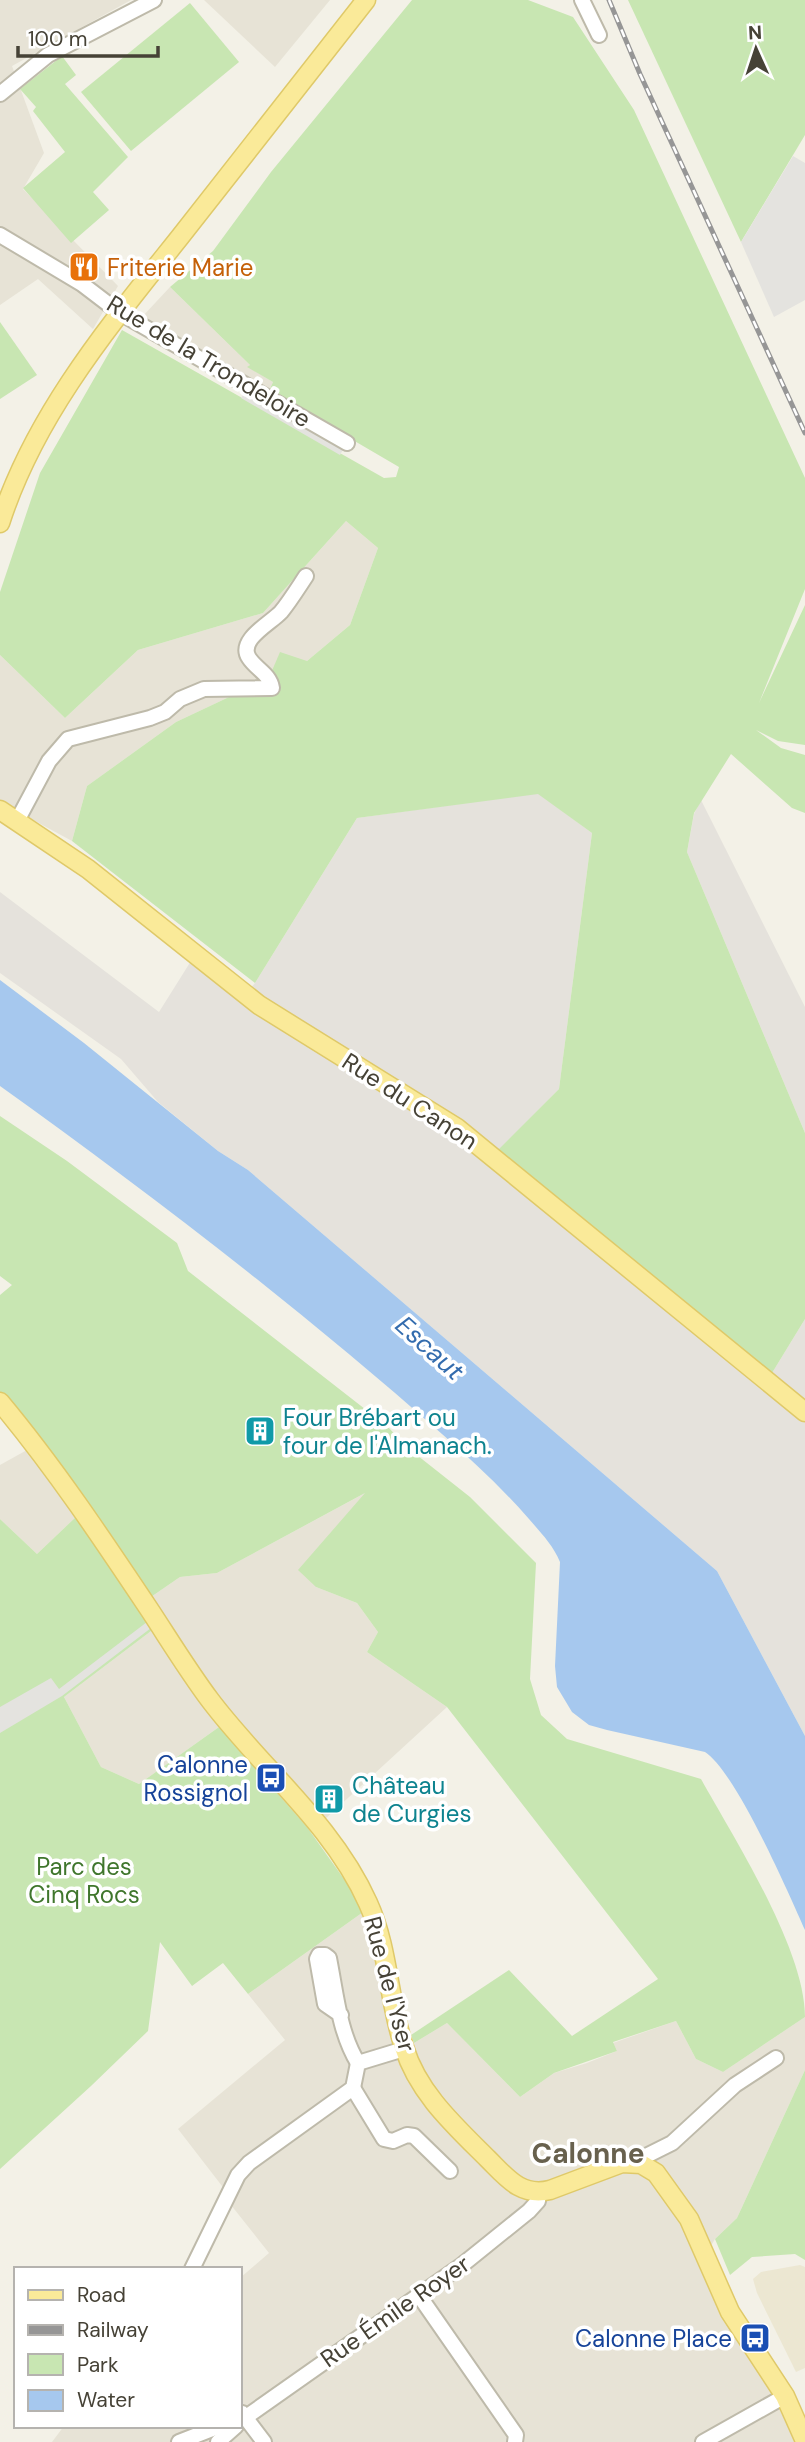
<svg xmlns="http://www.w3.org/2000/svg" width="805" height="2442" font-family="'DM Sans',sans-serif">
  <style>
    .residential { fill: #e7e3d6 }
    .industrial { fill: #e5e2dc }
    .education { fill: #ece7d2 }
    .green { fill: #c8e6b2 }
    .parking { fill: #e4e3df }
    .water { fill: #a6c8ee }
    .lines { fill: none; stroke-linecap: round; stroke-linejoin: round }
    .minor-casing { stroke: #bebaaa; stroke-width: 18 }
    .major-casing { stroke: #dfc969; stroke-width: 21 }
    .minor { stroke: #fff; stroke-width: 14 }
    .major { stroke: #faea99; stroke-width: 18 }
    .rail-casing { stroke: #969696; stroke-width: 5 }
    .rail { stroke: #fff; stroke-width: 2.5; stroke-dasharray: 8; stroke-linecap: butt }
    .labels { text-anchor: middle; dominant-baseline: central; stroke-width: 7; stroke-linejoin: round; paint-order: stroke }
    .food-label { font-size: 24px; fill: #c56008; stroke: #fff; text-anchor: start }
    .street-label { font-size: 24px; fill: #464236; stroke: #fff }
    .culture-label { font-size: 24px; fill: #0d838f; stroke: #fff; text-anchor: start }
    .transit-label { font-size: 24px; fill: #164399; stroke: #fff; text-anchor: end }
    .park-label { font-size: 24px; fill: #3f762c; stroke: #fff }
    .water-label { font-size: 26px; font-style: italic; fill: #336cae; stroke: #fff }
    .quarter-label { font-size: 28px; font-weight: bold; fill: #68614e; stroke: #fff }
  </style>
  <rect width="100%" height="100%" fill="#f3f1e7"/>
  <g class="residential">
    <polygon points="0,0 131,0 12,66 44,153 23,189 118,286 93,329 38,279 0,305"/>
    <polygon points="204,0 330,0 275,67"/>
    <polygon points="170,287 250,365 248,367 273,382 269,391 142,317"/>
    <polygon points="346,521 378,548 350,625 307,661 272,688 246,689 176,722 87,786 72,841 0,802 0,655 65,718 138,650 263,613"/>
    <polygon points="27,1450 78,1515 37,1554 0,1519 0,1465"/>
    <polygon points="367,1492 316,1587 357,1603 378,1632 367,1652 447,1707 324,1820 307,1827 219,1727 139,1784 101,1767 64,1697 159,1625 148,1599 180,1577 217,1573"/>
    <polygon points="366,1910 394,2044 414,2043 447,2023 520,2097 554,2073 587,2063 617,2051 613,2043 676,2021 696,2059 723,2072 805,2017 805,2070 737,2218 715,2239 706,2254 799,2424 805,2418 805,2442 52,2442 64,2426 240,2426 240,2278 269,2253 227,2200 222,2186 178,2129 285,2040 248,1994"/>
  </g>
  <g class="industrial">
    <polygon points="538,793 592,833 559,1089 498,1151 772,1373 805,1319 805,1736 717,1571 248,1170 218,1151 158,1102 121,1059 0,973 0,892 159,1012 191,961 241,999 255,983 357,818"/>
    <polygon points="701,800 805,1007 805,1133 687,852 694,814"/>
  </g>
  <polygon class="education" points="800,2265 805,2267 805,2368 796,2372 757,2293 753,2279 761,2272"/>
  <g class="green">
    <polygon points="412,0 528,0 573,17 634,110 805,478 805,589 759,703 805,605 805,745 778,741 756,730 781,748 805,755 805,813 792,808 731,754 694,813 687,852 805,1133 805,1319 772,1373 497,1151 559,1089 592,833 538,794 357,818 255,983 72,841 87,786 176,722 246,689 258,689 271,673 280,652 307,661 350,625 378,548 346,521 263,613 138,650 65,718 0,655 0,592 40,473 122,330 384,478 396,477 399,467 269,391 273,382 247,367 250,365 170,287 213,251 271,172"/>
    <polygon points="628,0 805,0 805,135 741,242"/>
    <polygon points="190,3 239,62 131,151 81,92"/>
    <polygon points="62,56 76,75 65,84 128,157 93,192 109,210 71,243 23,188 65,152 33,111 36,107 20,89"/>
    <polygon points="0,322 37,375 0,399"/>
    <path d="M0,1116L67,1161L177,1243L188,1271L388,1427L408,1448L470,1497L536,1563L530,1679L541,1715L567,1739L701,1779C735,1840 805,1949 805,2017L723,2072L696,2059L676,2021L613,2042L617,2051L554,2073L520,2097L447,2023L414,2043L411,2035L509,1970L572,2036L658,1979L447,1707L367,1652L378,1632L357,1603L316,1587L298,1570L365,1493L217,1573L180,1577L148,1599L0,1403V1295L12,1285L0,1276Z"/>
    <polygon points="78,1515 159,1625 64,1697 101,1767 139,1784 219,1727 307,1827 366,1910 248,1994 223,1963 192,1986 160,1942 148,2031 91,2086 0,2169 0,1519 37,1554"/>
    <polygon points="805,2070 805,2260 795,2254 752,2257 730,2275 715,2239 737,2218"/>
  </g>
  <g class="parking">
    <polygon points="793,156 805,163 805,300 774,317 741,242"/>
    <polygon points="247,389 345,446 340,455 241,398"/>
    <polygon points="147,1622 151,1628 62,1696 0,1733 0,1707 51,1678 59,1689"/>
  </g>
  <path class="water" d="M0,980L84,1043L218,1151L248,1170L717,1571L805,1736V1930C788,1892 736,1772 705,1752L607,1730L589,1725L572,1712L557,1687L555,1666L560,1562C553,1545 541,1533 529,1519C502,1488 473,1461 442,1434C302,1310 152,1195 0,1086Z"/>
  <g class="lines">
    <g class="minor-casing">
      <g id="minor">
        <polyline points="582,0 599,35"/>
        <polyline points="0,94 48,55 154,0"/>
        <polyline points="0,235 82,284 120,313 347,443"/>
        <path d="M17,821L49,761L68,739L150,718L165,712L180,699L204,689L272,688C270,674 256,669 249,658C237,640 271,623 281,612C290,601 298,588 306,576"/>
        <path d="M341,2015L325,2004L317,1959L319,1955H325L329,1958C336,1993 339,2032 358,2063"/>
        <polyline points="353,2088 384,2139 393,2141 407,2135 414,2136 450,2171"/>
        <polyline points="641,2164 644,2157 672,2143 735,2085 776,2058"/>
        <polyline points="192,2269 238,2175 249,2163 353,2088 358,2063 404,2049"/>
        <polyline points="418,2294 516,2435 515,2442"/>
        <polyline points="242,2413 264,2442"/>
        <polyline points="240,2419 246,2417 462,2265 529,2211 538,2201 539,2193"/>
        <polyline points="179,2442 220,2426"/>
        <polyline points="218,2442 236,2426"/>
        <polyline points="703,2442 785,2396"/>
      </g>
    </g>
    <g class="major-casing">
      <g id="major">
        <path d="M0,523C35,414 110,325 180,237C242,158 304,79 366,0"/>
        <polyline points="0,810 88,869 259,1005 457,1128 805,1412"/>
        <path d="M0,1402C55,1468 103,1540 151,1612C170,1641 189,1672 210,1700C262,1769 332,1823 368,1903C389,1949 388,2000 404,2047C418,2093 455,2126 488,2159C507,2178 521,2197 550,2190L622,2163L641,2164L656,2173L689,2219L730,2312L785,2396L805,2441"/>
      </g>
    </g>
    <use href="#minor" class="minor"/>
    <use href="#major" class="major"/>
    <g class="rail-casing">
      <polyline id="rail" points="609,0 640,74 805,433"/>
    </g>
    <use href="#rail" class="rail"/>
  </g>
  <defs>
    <g id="restaurant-square" transform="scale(1.575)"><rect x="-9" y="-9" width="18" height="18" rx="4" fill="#e8710a" stroke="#fff"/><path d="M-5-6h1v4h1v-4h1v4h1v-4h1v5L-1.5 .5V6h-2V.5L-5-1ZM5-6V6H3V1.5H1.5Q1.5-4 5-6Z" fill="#fff"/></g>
    <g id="building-square" transform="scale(1.575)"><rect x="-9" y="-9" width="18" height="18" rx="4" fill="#0f9aa8" stroke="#fff"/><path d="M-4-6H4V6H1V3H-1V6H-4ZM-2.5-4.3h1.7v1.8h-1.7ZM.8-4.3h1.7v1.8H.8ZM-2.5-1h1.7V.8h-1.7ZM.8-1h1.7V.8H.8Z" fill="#fff"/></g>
    <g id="bus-square" transform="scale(1.575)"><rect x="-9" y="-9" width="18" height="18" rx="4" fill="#1a4fb4" stroke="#fff"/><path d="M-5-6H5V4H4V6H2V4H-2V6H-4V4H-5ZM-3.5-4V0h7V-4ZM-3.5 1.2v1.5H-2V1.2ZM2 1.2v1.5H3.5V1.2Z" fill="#fff"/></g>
  </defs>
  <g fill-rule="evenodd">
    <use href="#restaurant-square" x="84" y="267"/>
    <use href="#building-square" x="260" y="1431"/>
    <use href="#bus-square" x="271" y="1778"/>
    <use href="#building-square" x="329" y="1799"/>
    <use href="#bus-square" x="755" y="2338"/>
  </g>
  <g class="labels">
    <g class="food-label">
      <text x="107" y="267">Friterie Marie</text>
    </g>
    <g class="street-label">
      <text transform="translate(209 361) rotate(31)">Rue de la Trondeloire</text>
      <text transform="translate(410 1101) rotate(33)">Rue du Canon</text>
      <text transform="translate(390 1984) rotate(75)">Rue de l'Yser</text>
      <text transform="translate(395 2311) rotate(-35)">Rue Émile Royer</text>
    </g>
    <g class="culture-label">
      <text x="283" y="1417">Four Brébart ou<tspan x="283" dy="28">four de l'Almanach.</tspan></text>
      <text x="352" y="1785">Château<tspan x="352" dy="28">de Curgies</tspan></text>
    </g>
    <g class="transit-label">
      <text x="248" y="1764">Calonne<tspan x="248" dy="28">Rossignol</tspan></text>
      <text x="732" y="2338">Calonne Place</text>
    </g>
    <g class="park-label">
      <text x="84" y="1866">Parc des<tspan x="84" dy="28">Cinq Rocs</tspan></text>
    </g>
    <g class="water-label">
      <text transform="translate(430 1348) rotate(42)">Escaut</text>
    </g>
    <g class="quarter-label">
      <text x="588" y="2153">Calonne</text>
    </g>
  </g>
  <rect x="14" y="2267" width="228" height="161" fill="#ffffff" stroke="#b5b3af" stroke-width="2"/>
  <rect x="28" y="2290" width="35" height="10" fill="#faea99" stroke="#b5b3af" stroke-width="2"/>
  <text x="77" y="2302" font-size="21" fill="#464236">Road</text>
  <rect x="28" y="2325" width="35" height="10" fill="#969696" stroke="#b5b3af" stroke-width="2"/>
  <text x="77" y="2337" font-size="21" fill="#464236">Railway</text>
  <rect x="28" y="2354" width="35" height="21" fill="#c8e6b2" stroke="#b5b3af" stroke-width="2"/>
  <text x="77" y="2372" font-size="21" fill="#464236">Park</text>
  <rect x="28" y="2390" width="35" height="21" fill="#a6c8ee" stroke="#b5b3af" stroke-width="2"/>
  <text x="77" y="2407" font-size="21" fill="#464236">Water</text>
  <g transform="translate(756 49) rotate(357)" stroke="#ffffff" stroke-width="5" paint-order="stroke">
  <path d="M0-5L12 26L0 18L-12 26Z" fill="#464236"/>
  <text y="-10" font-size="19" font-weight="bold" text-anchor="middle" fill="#464236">N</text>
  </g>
  <path d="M18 46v10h140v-10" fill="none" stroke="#464236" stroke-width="3.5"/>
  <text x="28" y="46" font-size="21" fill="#464236" stroke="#ffffff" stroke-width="5" paint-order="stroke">100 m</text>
</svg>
